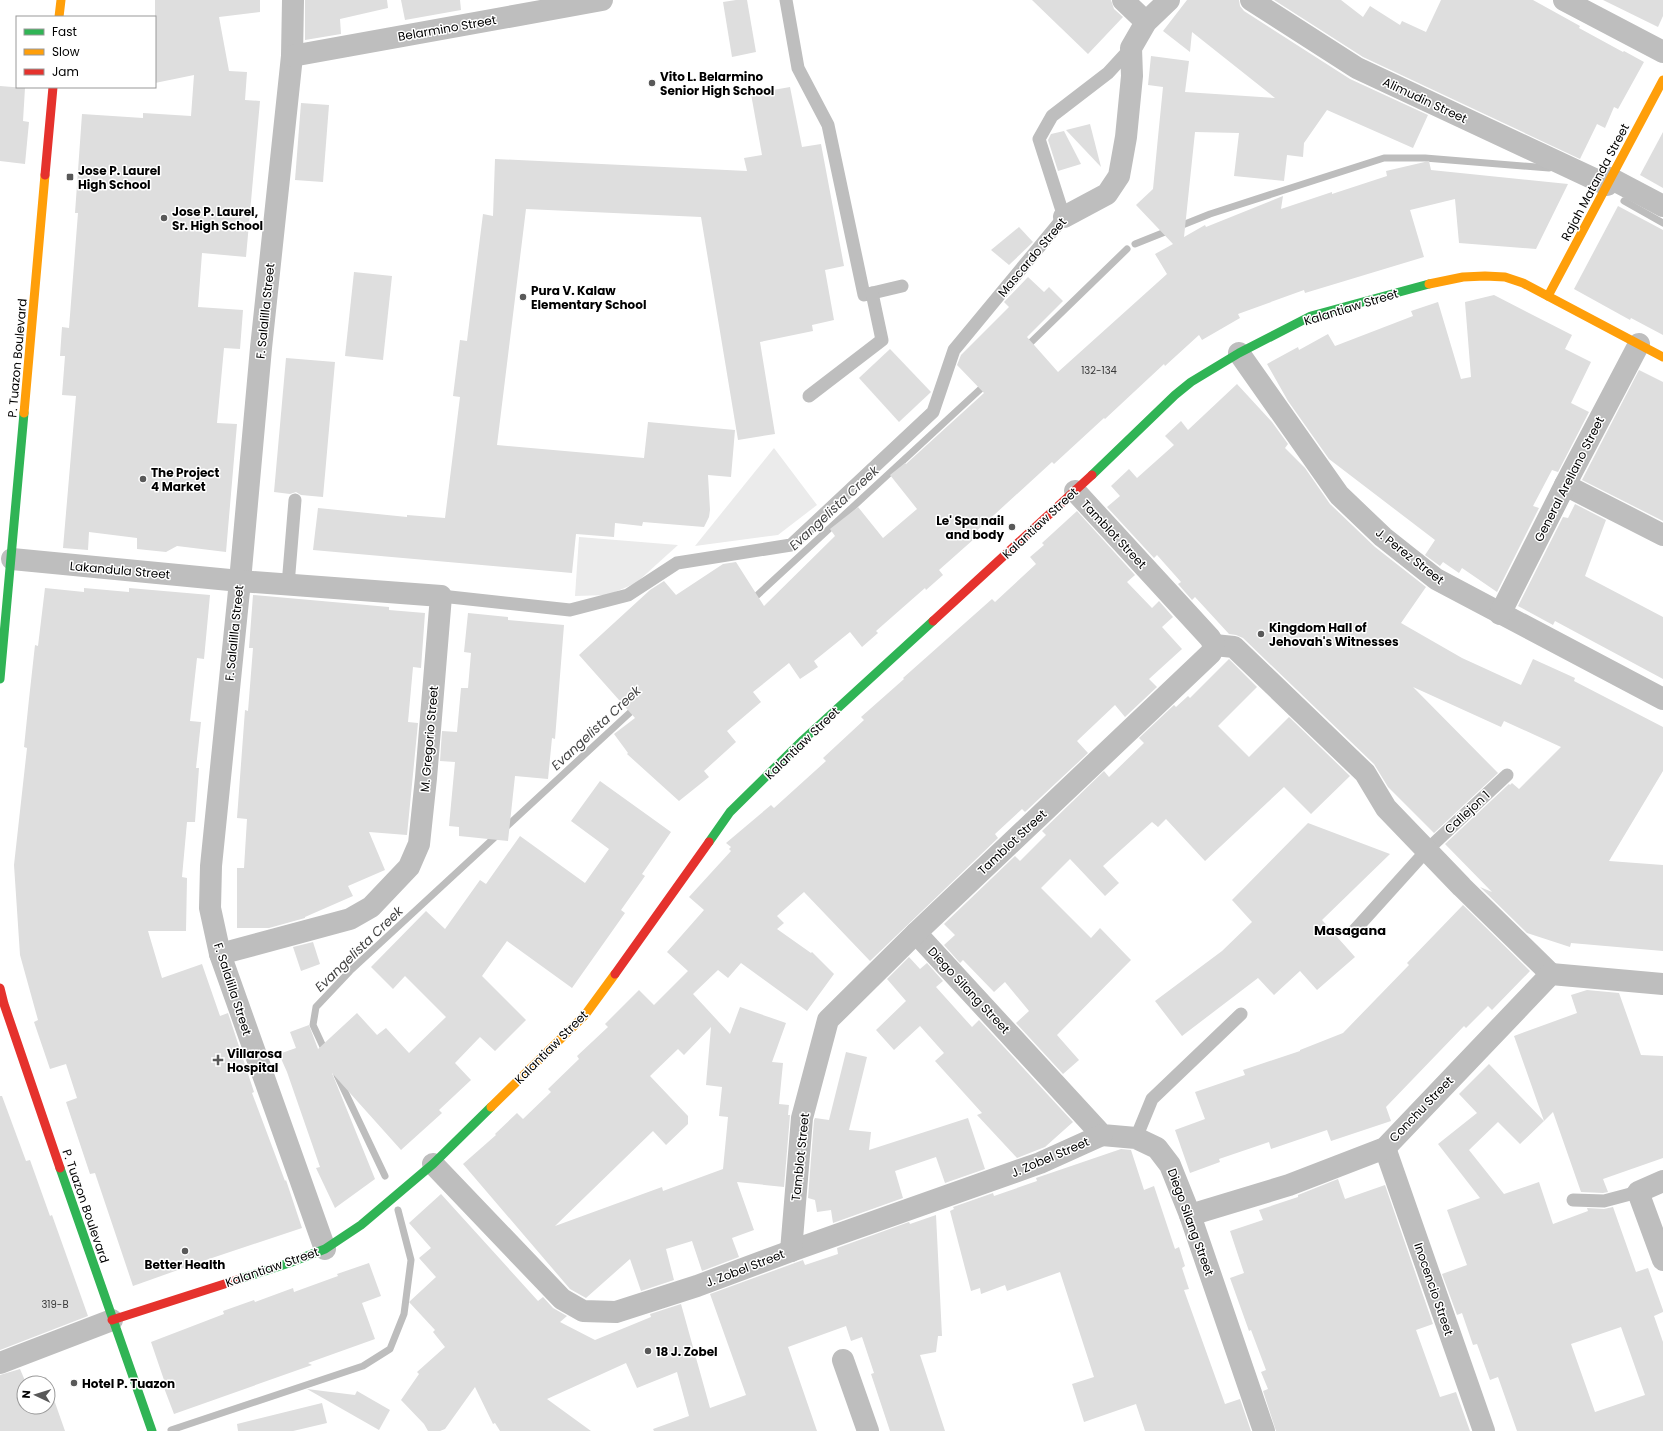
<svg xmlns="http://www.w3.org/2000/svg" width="1663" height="1431" font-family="Poppins,sans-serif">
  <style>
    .green { fill: #ebebeb }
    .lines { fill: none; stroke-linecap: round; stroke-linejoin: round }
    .stream { stroke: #bdbdbd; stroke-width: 7 }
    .building { fill: #dedede; fill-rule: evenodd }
    .lane { stroke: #bebebe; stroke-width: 13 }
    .street { stroke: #bebebe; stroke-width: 22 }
    .fast { stroke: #30b455; stroke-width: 9 }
    .slow { stroke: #ff9f0a; stroke-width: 9 }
    .jam { stroke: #e5322d; stroke-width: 9 }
    .poi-dot { fill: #595959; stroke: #fff; stroke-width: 1.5 }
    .labels { text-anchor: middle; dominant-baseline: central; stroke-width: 3; stroke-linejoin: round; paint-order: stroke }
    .number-label { font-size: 10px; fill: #383838 }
    .street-label { font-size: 12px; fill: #000; stroke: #fff }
    .poi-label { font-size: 12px; font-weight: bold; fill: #000; stroke: #fff; text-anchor: start }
    .water-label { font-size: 13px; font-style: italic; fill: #424242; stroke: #fff }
    .neighbourhood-label { font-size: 13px; font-weight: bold; fill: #000; stroke: #fff }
  </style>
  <rect width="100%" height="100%" fill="#fff"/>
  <g class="green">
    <polygon points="774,448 817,505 778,535 695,546"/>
    <polygon points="579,537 678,545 636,583 608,595 575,596"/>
  </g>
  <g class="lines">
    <g class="stream">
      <polyline points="1624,201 1663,223"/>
      <polyline points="1135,244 1210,214 1384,158 1425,158 1549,168"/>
      <polyline points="1024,349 1127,249"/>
      <polyline points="751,601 987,383"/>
      <polyline points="326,1053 313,1025 316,1007 350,971 636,707"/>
      <polyline points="337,1075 385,1176"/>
      <polyline points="171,1430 363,1366 390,1349 404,1314 411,1260 398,1210"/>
    </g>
  </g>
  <g class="building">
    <polygon points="155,0 260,0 260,12 219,17 229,71 247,72 245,100 260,101 246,257 202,253 198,307 243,310 240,349 224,348 217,423 237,424 226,552 177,546 166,552 137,549 137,538 89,532 88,550 63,548 76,396 62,395 65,356 60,356 62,327 69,328 78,213 75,213 82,114 143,118 143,113 191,116 194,75 155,83"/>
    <polygon points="305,0 387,0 388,8 340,19 341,34 305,40"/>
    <polygon points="401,0 460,0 461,10 405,20"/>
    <polygon points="736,0 747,0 756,52 732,57 723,2"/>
    <polygon points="1032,0 1111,0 1114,9 1123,17 1088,54"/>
    <polygon points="1187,0 1239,0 1240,6 1244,11 1350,79 1428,115 1413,148 1327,110 1304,143 1303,157 1287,155 1284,181 1234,176 1239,133 1195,132 1184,237 1205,225 1206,227 1283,196 1281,209 1332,192 1332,194 1387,176 1386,171 1429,161 1431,170 1568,184 1536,249 1459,243 1455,199 1410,210 1424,257 1305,293 1304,290 1238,314 1240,318 1202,340 1199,335 1165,366 1164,364 1105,419 1104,418 1054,464 1052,462 971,536 974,539 939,570 943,575 926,590 925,588 876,631 878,633 862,647 850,632 814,661 818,667 800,679 789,663 753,692 761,702 727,731 736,742 704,771 709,777 679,801 627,754 628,753 614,734 635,718 579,655 650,590 664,581 676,595 723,564 736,562 764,606 835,536 830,529 858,507 883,538 917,509 890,475 905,463 906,464 984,393 957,365 961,355 1009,307 1004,302 1028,277 1044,292 1049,287 1063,301 1027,337 1058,372 1167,274 1155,254 1173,244 1136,205 1153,189 1158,137 1163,87 1148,85 1151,56 1189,61 1185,92 1275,98 1192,32 1190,52 1163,31"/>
    <polygon points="1274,0 1341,0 1363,17 1370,6 1400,25 1402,21 1426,32 1441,0 1533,0 1580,26 1579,28 1623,52 1624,51 1644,62 1618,109 1614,107 1605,128 1597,124 1580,159 1363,57"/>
    <polygon points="1603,0 1663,0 1663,16 1658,27"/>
    <polygon points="0,86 25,88 23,121 29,122 25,164 0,161"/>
    <polygon points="790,87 802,147 821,144 844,266 825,270 834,320 812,325 813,331 760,342 775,434 738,440 701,217 526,209 497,445 644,458 648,422 735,430 731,477 708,475 710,510 709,517 704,527 643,522 642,526 615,523 614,537 576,534 572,573 313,550 318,508 407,517 407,515 445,518 460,397 453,396 460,340 467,341 483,214 493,216 495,159 747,171 744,158 762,155 751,94"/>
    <polygon points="301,103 329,105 323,182 295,180"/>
    <polygon points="1090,124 1101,167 1066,130"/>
    <polygon points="1064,131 1081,164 1058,171 1048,140 1051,134"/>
    <polygon points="1663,132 1663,188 1640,175"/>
    <polygon points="1618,206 1663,230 1663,335 1631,318 1630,320 1574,289"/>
    <polygon points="1019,227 1033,242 1009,265 991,250"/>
    <polygon points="354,272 392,276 383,360 345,356"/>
    <polygon points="1494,295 1572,335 1565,349 1591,362 1571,403 1589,412 1558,472 1552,470 1533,506 1539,508 1497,592 1462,568 1459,573 1443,562 1440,566 1425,555 1435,540 1329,459 1288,401 1267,364 1298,347 1299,350 1328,334 1335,346 1413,316 1411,311 1438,302 1461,379 1471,377 1465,302"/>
    <polygon points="890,349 931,392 899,422 859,378"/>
    <polygon points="286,358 335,362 323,497 301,495 296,492 290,494 274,492"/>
    <polygon points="1639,370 1663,382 1663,521 1582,480"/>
    <polygon points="1237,384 1272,422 1288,444 1285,448 1305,468 1330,504 1375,547 1426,587 1401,623 1462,658 1521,685 1533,659 1575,678 1574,681 1663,727 1663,771 1609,861 1663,865 1663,951 1571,943 1570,947 1527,933 1480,887 1492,892 1445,844 1509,784 1510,785 1512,783 1519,789 1561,747 1504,721 1501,727 1413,687 1498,773 1434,833 1388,787 1374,764 1243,638 1236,635 1229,634 1195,597 1192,600 1178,584 1181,582 1157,555 1154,558 1107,507 1120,496 1111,486 1129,469 1137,478 1174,445 1165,436 1181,421 1188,430"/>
    <polygon points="1575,504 1606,520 1585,576 1663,617 1663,679 1555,621 1553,625 1518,606 1563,517 1568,518"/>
    <path d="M1077,511L1135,575L1127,582L1152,608L1159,601L1173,617L1162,627L1182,649L1149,679L1157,687L1125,717L1115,705L1077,741L1088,753L1025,812L1022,809L995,834L998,838L870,961L804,892L777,916L784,923L777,929L811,953L812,952L834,974L807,1011L741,963L728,978L718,970L693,994L730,1034L740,1007L786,1023L772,1062L783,1063L779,1104L789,1105L788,1115H790L784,1187L737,1182L754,1230L732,1238L739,1257L702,1271L692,1241L666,1249L674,1280L641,1291L630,1259L586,1298L570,1289L463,1164L496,1135L495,1134L517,1113L523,1119L551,1092L548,1089L579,1059L577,1056L608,1027L605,1024L639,990L654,1005L688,971L667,952L704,910L689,897L731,851L729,849L731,847L726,843L771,805L774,808L826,761L823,758L864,720L861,717L904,679L903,678L992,599L995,602L1036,564L1030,557L1044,545L1042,543ZM711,1027L706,1085L722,1087L719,1116L728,1117L723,1169L663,1191L662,1187L555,1226L653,1131L666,1145L688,1124V1116L650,1076L678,1049L684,1055Z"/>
    <polygon points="45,588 84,592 84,588 129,592 129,588 210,595 204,659 197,658 190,721 201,722 196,768 199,768 195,822 187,822 182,877 187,878 186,931 148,931 162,978 202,964 220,1016 228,1013 254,1092 252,1093 285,1181 286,1180 302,1228 206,1260 133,1286 95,1173 90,1174 66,1102 77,1098 66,1064 50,1069 34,1022 38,1020 20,955 14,865 27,748 24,747 29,699 35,645 38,646"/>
    <polygon points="253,595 389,607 389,610 425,613 421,668 413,667 408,722 418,723 407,835 369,832 385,870 348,886 353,896 305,917 305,918 269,928 237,928 237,868 244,868 247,819 237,818 245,710 248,711 253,648 249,648"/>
    <polygon points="468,613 508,617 508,620 564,625 555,739 552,738 548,779 515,776 508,841 459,836 459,827 449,826 455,762 440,761 442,731 457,732 461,688 468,688 471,653 464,652"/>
    <polygon points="1229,659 1257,687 1218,726 1249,757 1289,717 1350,776 1311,814 1284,787 1205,861 1166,819 1158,827 1152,822 1103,866 1119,883 1105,896 1070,859 1041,888 1091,938 1100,928 1131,960 1057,1035 1079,1060 1063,1074 1016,1023 1029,1011 1005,982 994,992 963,960 960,963 944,945 955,935 944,924 1015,856 1020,861 1046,835 1042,831 1104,771 1109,777 1144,743 1139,738 1174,705 1176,707 1188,696 1190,698"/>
    <polygon points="600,781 671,832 642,874 645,876 621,910 625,913 572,988 507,941 482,976 526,1020 495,1051 480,1037 455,1063 471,1080 439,1110 442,1113 401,1150 332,1073 375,1179 335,1208 316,1168 320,1167 287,1072 279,1054 296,1048 290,1032 309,1025 318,1049 357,1013 377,1035 386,1028 409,1053 446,1017 405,976 393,989 371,967 426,911 445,929 480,880 486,884 520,836 585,883 609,849 571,821"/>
    <polygon points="1308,823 1390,854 1322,920 1355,957 1317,990 1300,971 1274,995 1258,978 1182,1036 1155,1001 1222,951 1252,922 1232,900"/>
    <polygon points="1463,905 1530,971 1492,1010 1488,1006 1466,1028 1464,1026 1386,1107 1391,1121 1331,1141 1327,1130 1271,1149 1269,1142 1219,1159 1220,1162 1190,1173 1175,1130 1205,1119 1195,1092 1245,1075 1243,1070 1300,1051 1300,1050 1343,1033 1409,965 1407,963"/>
    <polygon points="313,942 320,964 301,971 293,947"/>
    <polygon points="909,957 920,969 927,963 943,981 936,987 972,1027 979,1020 1073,1122 1045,1147 1017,1158 977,1115 982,1113 935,1061 944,1053 920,1026 894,1050 876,1030 906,1001 887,979"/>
    <polygon points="1587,990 1619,993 1641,1055 1663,1056 1663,1158 1603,1179 1608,1192 1603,1193 1581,1192 1553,1112 1544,1121 1514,1036 1577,1013 1571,995"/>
    <polygon points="846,1052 867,1057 849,1130 871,1132 869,1150 968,1118 985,1169 945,1183 936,1157 895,1171 903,1198 833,1223 831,1210 817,1212 815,1200 808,1198 814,1120 815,1118 829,1120"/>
    <path d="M1489,1064L1544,1121L1520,1144L1498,1122L1469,1150L1504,1194L1539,1182L1553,1224L1588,1211L1587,1208L1604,1209L1613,1207L1636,1272L1648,1268L1663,1310V1312L1654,1316L1663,1342V1431H1517L1498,1377L1490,1380L1477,1344L1473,1345L1462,1313L1457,1315L1442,1274L1467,1265L1447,1210L1480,1198L1438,1144L1477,1113L1459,1094ZM1621,1327L1645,1395L1595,1412L1571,1344Z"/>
    <polygon points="0,1096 2,1096 26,1161 30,1160 50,1216 52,1215 88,1316 0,1350"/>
    <polygon points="1121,1149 1131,1150 1144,1190 1154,1186 1175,1249 1179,1247 1185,1266 1182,1268 1189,1289 1184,1290 1225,1404 1240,1399 1251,1431 1145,1431 1136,1404 1084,1422 1072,1384 1094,1377 1060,1272 1007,1291 1005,1285 981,1294 980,1288 971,1291 950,1211 954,1209 953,1207 993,1193 994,1196 1037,1181 1036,1178"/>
    <polygon points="1338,1179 1345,1199 1385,1185 1433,1324 1416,1330 1440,1397 1456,1392 1470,1431 1276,1431 1263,1391 1268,1389 1261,1372 1266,1370 1251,1330 1249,1331 1230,1278 1244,1273 1230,1231 1263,1220 1259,1210 1298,1197 1298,1195"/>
    <polygon points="441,1194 538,1301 543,1297 553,1308 567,1316 560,1322 595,1340 651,1317 650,1314 681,1304 710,1408 746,1395 710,1294 803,1260 805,1265 838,1254 837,1248 909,1222 910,1224 936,1215 942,1336 938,1336 936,1352 920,1355 945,1431 890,1431 871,1374 874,1373 862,1337 851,1341 846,1326 788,1347 817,1431 654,1431 653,1429 689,1416 677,1372 637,1388 626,1363 547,1399 591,1431 500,1431 495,1423 493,1424 475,1387 445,1429 440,1431 428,1431 424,1424 401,1400 419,1374 417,1372 445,1347 433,1332 435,1330 409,1302 436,1277 419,1258 431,1248 409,1223"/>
    <polygon points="369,1263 381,1296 362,1303 375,1339 308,1363 312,1365 174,1414 161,1380 164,1380 151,1342 224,1314 223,1311 254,1300 255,1302 293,1288 294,1292 338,1276 337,1274"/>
    <polygon points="20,1369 26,1383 24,1383 24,1407 48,1407 48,1383 28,1383 46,1377 65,1431 0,1431 0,1375"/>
    <polygon points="307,1389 355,1395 357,1391 390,1410 379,1430"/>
    <polygon points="322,1403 327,1423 293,1431 238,1431 237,1424"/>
  </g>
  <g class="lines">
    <g class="lane">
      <polyline points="786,0 798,68 828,125 864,295 902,286"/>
      <polyline points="809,396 882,340 872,293"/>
      <polyline points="288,585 295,500"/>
      <polyline points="441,596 570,610 628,595 677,563 791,545 933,412 954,350 1064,217 1039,139 1052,116 1108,73 1131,48"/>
      <polyline points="1353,932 1427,850 1507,775"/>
      <polyline points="1136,1138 1152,1099 1241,1014"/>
      <polyline points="1573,1200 1604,1201 1638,1192"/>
    </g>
    <g class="street">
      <polyline points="293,0 292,56 261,348 240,581 211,866 210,908 220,954 325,1249"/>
      <polyline points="1123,0 1146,22"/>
      <polyline points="1251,0 1357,68 1607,185"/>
      <polyline points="1564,0 1663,52"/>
      <polyline points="292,56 602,0"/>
      <polyline points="1610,178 1663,206"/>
      <polyline points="1064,217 1107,194 1119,176 1126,137 1132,76 1131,48 1146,22 1169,0"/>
      <polyline points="1239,353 1339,495 1383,537 1436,579 1663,699"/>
      <polyline points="1565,485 1663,535"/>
      <polyline points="12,559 240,581 441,596 426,778 419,844 409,867 371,907 350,919 220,954"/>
      <polyline points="1500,614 1565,485 1639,344"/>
      <polyline points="1214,645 1234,647 1365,773 1386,808 1462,887 1551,974"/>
      <polyline points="916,933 1102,1135 1136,1138 1157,1148 1170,1165 1190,1215 1264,1431"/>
      <polyline points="1385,1148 1484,1431"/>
      <polyline points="433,1164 562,1299 583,1311 616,1312 697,1286 791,1251 1040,1163 1102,1135"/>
      <polyline points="1663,1181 1638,1192 1663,1260"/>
      <polyline points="1190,1215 1289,1185 1385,1148 1551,974 1663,984"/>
      <polyline points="791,1251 802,1118 828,1020 916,933 1211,653 1214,645 1210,638 1075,491"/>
      <polyline points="843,1360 868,1431"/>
      <polyline points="0,1363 112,1320"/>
    </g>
    <g class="fast">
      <polyline points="1092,475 1175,395 1191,382 1239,353 1311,316 1429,284"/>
      <polyline points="0,679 24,413"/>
      <polyline points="709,842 730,812 803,740 933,621"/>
      <polyline points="60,1168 152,1431"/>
      <polyline points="240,1279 289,1263 325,1249 361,1225 433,1164 491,1107"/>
    </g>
    <g class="slow">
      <polyline points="59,17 61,0"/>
      <polyline points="1429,284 1463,277 1485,276 1505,277 1523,283 1663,357"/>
      <polyline points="1548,296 1663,80"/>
      <polyline points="24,413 45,175"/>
      <polyline points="491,1107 585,1015 615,974"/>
    </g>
    <g class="jam">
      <polyline points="45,175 53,87"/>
      <polyline points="933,621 1092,475"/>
      <polyline points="615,974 709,842"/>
      <polyline points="0,988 4,1004 60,1168"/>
      <polyline points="112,1320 240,1279"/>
    </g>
  </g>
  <g class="poi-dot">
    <circle cx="652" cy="83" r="4"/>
    <rect x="66" y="173" width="8" height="8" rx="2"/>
    <circle cx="164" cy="218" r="4"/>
    <circle cx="523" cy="297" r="4"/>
    <circle cx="143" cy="479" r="4"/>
    <circle cx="1012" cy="527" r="4"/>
    <circle cx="1261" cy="634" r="4"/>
    <path d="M216 1054h4v4h4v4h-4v4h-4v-4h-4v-4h4z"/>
    <circle cx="185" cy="1251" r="4"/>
    <circle cx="648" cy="1351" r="4"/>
    <circle cx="74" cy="1383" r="4"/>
  </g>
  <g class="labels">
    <g class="number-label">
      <text x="1099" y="370">132-134</text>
      <text x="55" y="1304">319-B</text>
    </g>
    <g class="street-label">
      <text transform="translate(447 28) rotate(-10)">Belarmino Street</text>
      <text transform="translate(1425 100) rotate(25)">Alimudin Street</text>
      <text transform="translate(1595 182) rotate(-62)">Rajah Matanda Street</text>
      <text transform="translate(1032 257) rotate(-50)">Mascardo Street</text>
      <text transform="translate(1351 307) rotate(-17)">Kalantiaw Street</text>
      <text transform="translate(265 311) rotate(-84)">F. Salalilla Street</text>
      <text transform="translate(17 358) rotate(-85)">P. Tuazon Boulevard</text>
      <text transform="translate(1569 479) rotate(-63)">General Arellano Street</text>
      <text transform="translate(1040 523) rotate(-43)">Kalantiaw Street</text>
      <text transform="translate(1114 534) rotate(47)">Tamblot Street</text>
      <text transform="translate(1410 556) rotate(38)">J. Perez Street</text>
      <text transform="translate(120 570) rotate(5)">Lakandula Street</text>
      <text transform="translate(234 633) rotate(-84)">F. Salalilla Street</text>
      <text transform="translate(429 739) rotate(-85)">M. Gregorio Street</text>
      <text transform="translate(802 743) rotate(-44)">Kalantiaw Street</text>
      <text transform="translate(1467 812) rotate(-43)">Callejon 1</text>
      <text transform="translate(1012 842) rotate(-43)">Tamblot Street</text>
      <text transform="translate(233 989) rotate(72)">F. Salalilla Street</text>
      <text transform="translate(969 990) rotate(47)">Diego Silang Street</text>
      <text transform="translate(551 1047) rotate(-45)">Kalantiaw Street</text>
      <text transform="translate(1421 1109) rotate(-46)">Conchu Street</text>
      <text transform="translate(800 1157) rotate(-84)">Tamblot Street</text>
      <text transform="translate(1050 1157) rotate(-23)">J. Zobel Street</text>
      <text transform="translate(86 1206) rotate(71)">P. Tuazon Boulevard</text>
      <text transform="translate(1191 1222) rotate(70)">Diego Silang Street</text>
      <text transform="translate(272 1267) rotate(-19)">Kalantiaw Street</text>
      <text transform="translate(745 1268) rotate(-21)">J. Zobel Street</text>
      <text transform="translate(1434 1289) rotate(71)">Inocencio Street</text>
    </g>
    <g class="poi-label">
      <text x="660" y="76">Vito L. Belarmino<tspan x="660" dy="14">Senior High School</tspan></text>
      <text x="78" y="170">Jose P. Laurel<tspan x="78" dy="14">High School</tspan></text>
      <text x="172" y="211">Jose P. Laurel,<tspan x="172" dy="14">Sr. High School</tspan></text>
      <text x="531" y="290">Pura V. Kalaw<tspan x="531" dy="14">Elementary School</tspan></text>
      <text x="151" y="472">The Project<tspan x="151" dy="14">4 Market</tspan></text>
      <text x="1004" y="520" text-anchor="end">Le' Spa nail<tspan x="1004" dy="14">and body</tspan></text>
      <text x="1269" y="627">Kingdom Hall of<tspan x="1269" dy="14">Jehovah's Witnesses</tspan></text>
      <text x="227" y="1053">Villarosa<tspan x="227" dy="14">Hospital</tspan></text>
      <text x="185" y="1264" text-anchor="middle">Better Health</text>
      <text x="656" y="1351">18 J. Zobel</text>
      <text x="82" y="1383">Hotel P. Tuazon</text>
    </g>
    <g class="water-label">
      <text transform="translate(834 508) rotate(-43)">Evangelista Creek</text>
      <text transform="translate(596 728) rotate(-43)">Evangelista Creek</text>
      <text transform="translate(359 949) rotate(-44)">Evangelista Creek</text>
    </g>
    <g class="neighbourhood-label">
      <text x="1350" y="930">Masagana</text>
    </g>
  </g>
  <rect x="16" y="16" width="140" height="72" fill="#ffffff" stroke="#999999"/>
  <rect x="24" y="29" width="20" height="6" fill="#30b455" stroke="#999999"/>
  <text x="52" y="36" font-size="12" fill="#000000">Fast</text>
  <rect x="24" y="49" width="20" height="6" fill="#ff9f0a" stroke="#999999"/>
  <text x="52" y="56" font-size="12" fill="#000000">Slow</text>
  <rect x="24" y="69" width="20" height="6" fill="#e5322d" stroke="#999999"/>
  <text x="52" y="76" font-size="12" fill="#000000">Jam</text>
  <g transform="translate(36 1395) rotate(274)"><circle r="19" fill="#ffffff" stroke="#999999"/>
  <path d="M0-3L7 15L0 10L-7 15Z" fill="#595959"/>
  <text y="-6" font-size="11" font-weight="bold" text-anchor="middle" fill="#000000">N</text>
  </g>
</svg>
